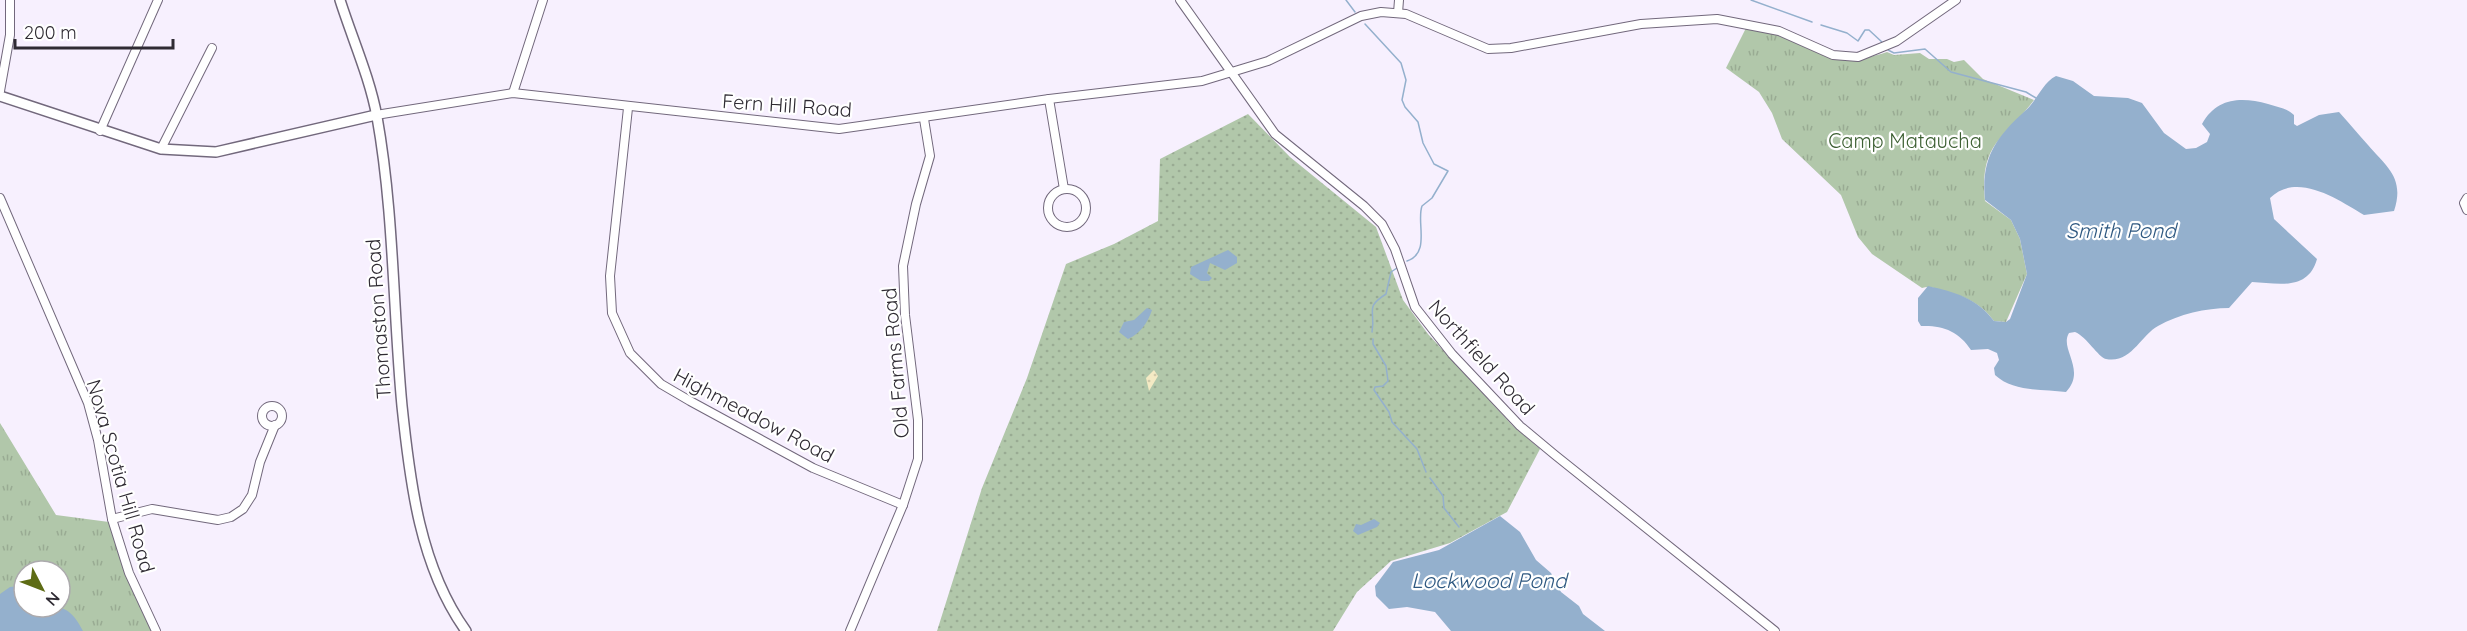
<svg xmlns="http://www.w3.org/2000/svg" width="2467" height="631" font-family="Quicksand,sans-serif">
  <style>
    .grass { fill: url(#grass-dots) }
    .sand { fill: url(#sand-dots) }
    .park { fill: url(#park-tufts); fill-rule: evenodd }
    .water { fill: #94b0cd }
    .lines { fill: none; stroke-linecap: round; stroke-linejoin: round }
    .stream { stroke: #94b0cd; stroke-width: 1.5 }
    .minor-casing { stroke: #72687c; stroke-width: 10 }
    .major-casing { stroke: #72687c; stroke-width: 12 }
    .minor { stroke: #fff; stroke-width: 8 }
    .major { stroke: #fff; stroke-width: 9 }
    .labels { text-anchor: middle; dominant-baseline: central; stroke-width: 4.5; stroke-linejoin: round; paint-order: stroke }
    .street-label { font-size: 20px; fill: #2f2b33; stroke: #fff }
    .park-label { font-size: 20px; fill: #3c5f32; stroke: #fff }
    .water-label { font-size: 21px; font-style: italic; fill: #2e5880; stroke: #fff }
  </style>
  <defs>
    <pattern id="grass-dots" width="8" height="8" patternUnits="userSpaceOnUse" patternTransform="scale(1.5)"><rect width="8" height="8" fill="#b1c7aa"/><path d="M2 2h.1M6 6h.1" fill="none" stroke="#99ab93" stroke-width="1.8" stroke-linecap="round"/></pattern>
    <pattern id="sand-dots" width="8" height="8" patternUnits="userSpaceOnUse" patternTransform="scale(1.5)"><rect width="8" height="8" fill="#f4eac4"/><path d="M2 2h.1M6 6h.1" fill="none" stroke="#d2c9a9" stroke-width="1.8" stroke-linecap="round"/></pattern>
    <pattern id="park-tufts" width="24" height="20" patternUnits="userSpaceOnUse" patternTransform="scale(1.5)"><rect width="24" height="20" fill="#b1c7aa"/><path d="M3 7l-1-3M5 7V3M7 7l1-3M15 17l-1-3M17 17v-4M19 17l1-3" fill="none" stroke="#99ab93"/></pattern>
  </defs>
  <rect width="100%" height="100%" fill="#f7f0fe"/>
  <polygon class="grass" points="1248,114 1290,157 1376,227 1403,300 1428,334 1512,425 1540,449 1507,512 1450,543 1391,561 1357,592 1333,631 937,631 982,488 1027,378 1066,264 1114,244 1158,221 1160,159"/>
  <polygon class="sand" points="1154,370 1158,376 1149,391 1146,378"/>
  <g class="park">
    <path d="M1747,26C1758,28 1769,30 1779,33C1826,48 1834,70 1887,52L1894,55L1920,53L1929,59H1947L1954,62L1964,60L1983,79L2034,100C2005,139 1979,142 1985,201L2011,220L2020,239L2027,274L2006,322L1994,321C1981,304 1966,296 1946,292C1937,290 1932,285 1922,288L1872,254L1858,237L1841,195L1782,139L1772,113L1759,92L1726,68Z"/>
    <path d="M0,423L56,515L109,522L131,588L153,631H0ZM24,571H60V607H24Z"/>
  </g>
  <g class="water">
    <path d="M2056,76L2073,81L2094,96L2128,98L2142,103L2164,133L2186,149L2196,148L2207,142L2210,134L2202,124C2217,97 2242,97 2268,104C2277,107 2287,108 2294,115V124L2297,126L2319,115L2339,112C2349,123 2358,134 2368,145C2387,167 2405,178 2394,211L2364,215C2339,200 2297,171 2270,198L2274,219L2317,259C2308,292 2276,283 2252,282L2229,308C2206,308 2179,314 2158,326C2141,335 2131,364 2106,359C2098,357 2087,337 2075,332L2069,333C2059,349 2087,370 2066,392C2042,389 2013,392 1995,375L1994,368L1999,360L1997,353L1988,349L1971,350C1959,331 1942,325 1921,326L1918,321V298L1928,286C1955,292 1977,298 1994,321L2006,322L2010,319L2027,274L2020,239L2011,220L1985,200C1981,159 1995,138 2025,111C2037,101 2042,83 2056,76Z"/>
    <polygon points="1228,250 1237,257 1237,263 1225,270 1210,263 1207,273 1212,278 1209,281 1201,281 1190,274 1191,267"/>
    <path d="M1147,308L1152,310C1148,322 1140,334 1128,339L1119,332L1124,322L1134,320Z"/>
    <polygon points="1500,516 1520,532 1536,560 1551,573 1561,592 1579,606 1583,614 1605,631 1451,631 1435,612 1407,607 1389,609 1376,596 1375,586 1393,562 1439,550"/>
    <polygon points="1374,519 1380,523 1377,527 1358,535 1353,531 1356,524 1361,525"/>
    <path d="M18,586L24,587V607C55,607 67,600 83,631H0V594L10,587Z"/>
  </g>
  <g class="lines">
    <g class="stream">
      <polyline points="1346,0 1355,12"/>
      <polyline points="1751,0 1812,22"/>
      <path d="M1365,24L1401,63L1406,80L1402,100L1405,107L1418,122L1423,143L1434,164L1448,171L1432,198L1422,206C1416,222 1431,253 1407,261"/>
      <polyline points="1821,25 1847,33 1858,41 1865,30 1869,30 1883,43"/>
      <polyline points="1888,50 1894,53 1925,49 1951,72 2026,92 2036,98"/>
      <path d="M1372,332C1376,310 1364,308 1386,294L1391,272L1397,268"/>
      <polyline points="1373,339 1373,344 1386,366 1388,381 1383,386 1375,387 1374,390 1389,412 1392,422 1417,449 1426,472"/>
      <polyline points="1430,478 1443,496 1444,508 1459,527"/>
    </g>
    <g class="minor-casing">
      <g id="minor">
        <polyline points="1180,0 1275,134 1364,206 1382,224 1395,249 1415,307 1452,354 1520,426 1555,455 1775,631"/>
        <polyline points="1398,13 1399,0"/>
        <polyline points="0,91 10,35 10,0"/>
        <polyline points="513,93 543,0"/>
        <polyline points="1049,99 1064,189"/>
        <polyline points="628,108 610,276 612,313 630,353 661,384 690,401 813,468 903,505"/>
        <polyline points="376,115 513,93 839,129 1049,99 1202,81 1268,61 1361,16 1381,12 1406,14 1488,49 1511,48 1641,24 1717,19 1779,31 1833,55 1858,57 1897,41 1956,0"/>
        <polyline points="100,131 158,0"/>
        <polyline points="161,149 212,48"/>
        <circle cx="1067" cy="208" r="19"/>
        <polyline points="0,198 88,403 98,440 112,519 129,573 156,631"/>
        <polyline points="2467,198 2464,203 2467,210"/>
        <circle cx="272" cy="416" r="10"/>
        <polyline points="112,519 152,509 218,520 231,517 243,509 252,495 260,462 275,425"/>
        <polyline points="850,631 903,505 918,459 918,420 905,315 903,266 916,204 930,156 924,119"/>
      </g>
    </g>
    <g class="major-casing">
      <g id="major">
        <path d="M340,0C352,38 370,78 377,117C394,212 393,310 402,406C410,483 420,567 466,631"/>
        <polyline points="0,96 161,149 216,152 376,115"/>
      </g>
    </g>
    <use href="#minor" class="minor"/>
    <use href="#major" class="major"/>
  </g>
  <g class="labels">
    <g class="street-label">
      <text transform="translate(787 105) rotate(4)">Fern Hill Road</text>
      <text transform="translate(378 319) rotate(-94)">Thomaston Road</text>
      <text transform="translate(1482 357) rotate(48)">Northfield Road</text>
      <text transform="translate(895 363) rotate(-95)">Old Farms Road</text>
      <text transform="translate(754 415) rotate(28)">Highmeadow Road</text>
      <text transform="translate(121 476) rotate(74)">Nova Scotia Hill Road</text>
    </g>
    <g class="park-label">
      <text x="1905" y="140">Camp Mataucha</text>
    </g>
    <g class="water-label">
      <text x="2121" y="230">Smith Pond</text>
      <text x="1489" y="580">Lockwood Pond</text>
    </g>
  </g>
  <g transform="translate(42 589) rotate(132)"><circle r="28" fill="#ffffff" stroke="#acaaad" stroke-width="1.5"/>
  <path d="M0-4.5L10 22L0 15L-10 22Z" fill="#5e6c15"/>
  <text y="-9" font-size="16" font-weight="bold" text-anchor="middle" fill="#2f2b33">N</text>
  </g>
  <path d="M15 39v9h158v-9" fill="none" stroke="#2f2b33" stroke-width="3"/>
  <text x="24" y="39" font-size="18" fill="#2f2b33" stroke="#ffffff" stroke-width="4.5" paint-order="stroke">200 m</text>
</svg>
